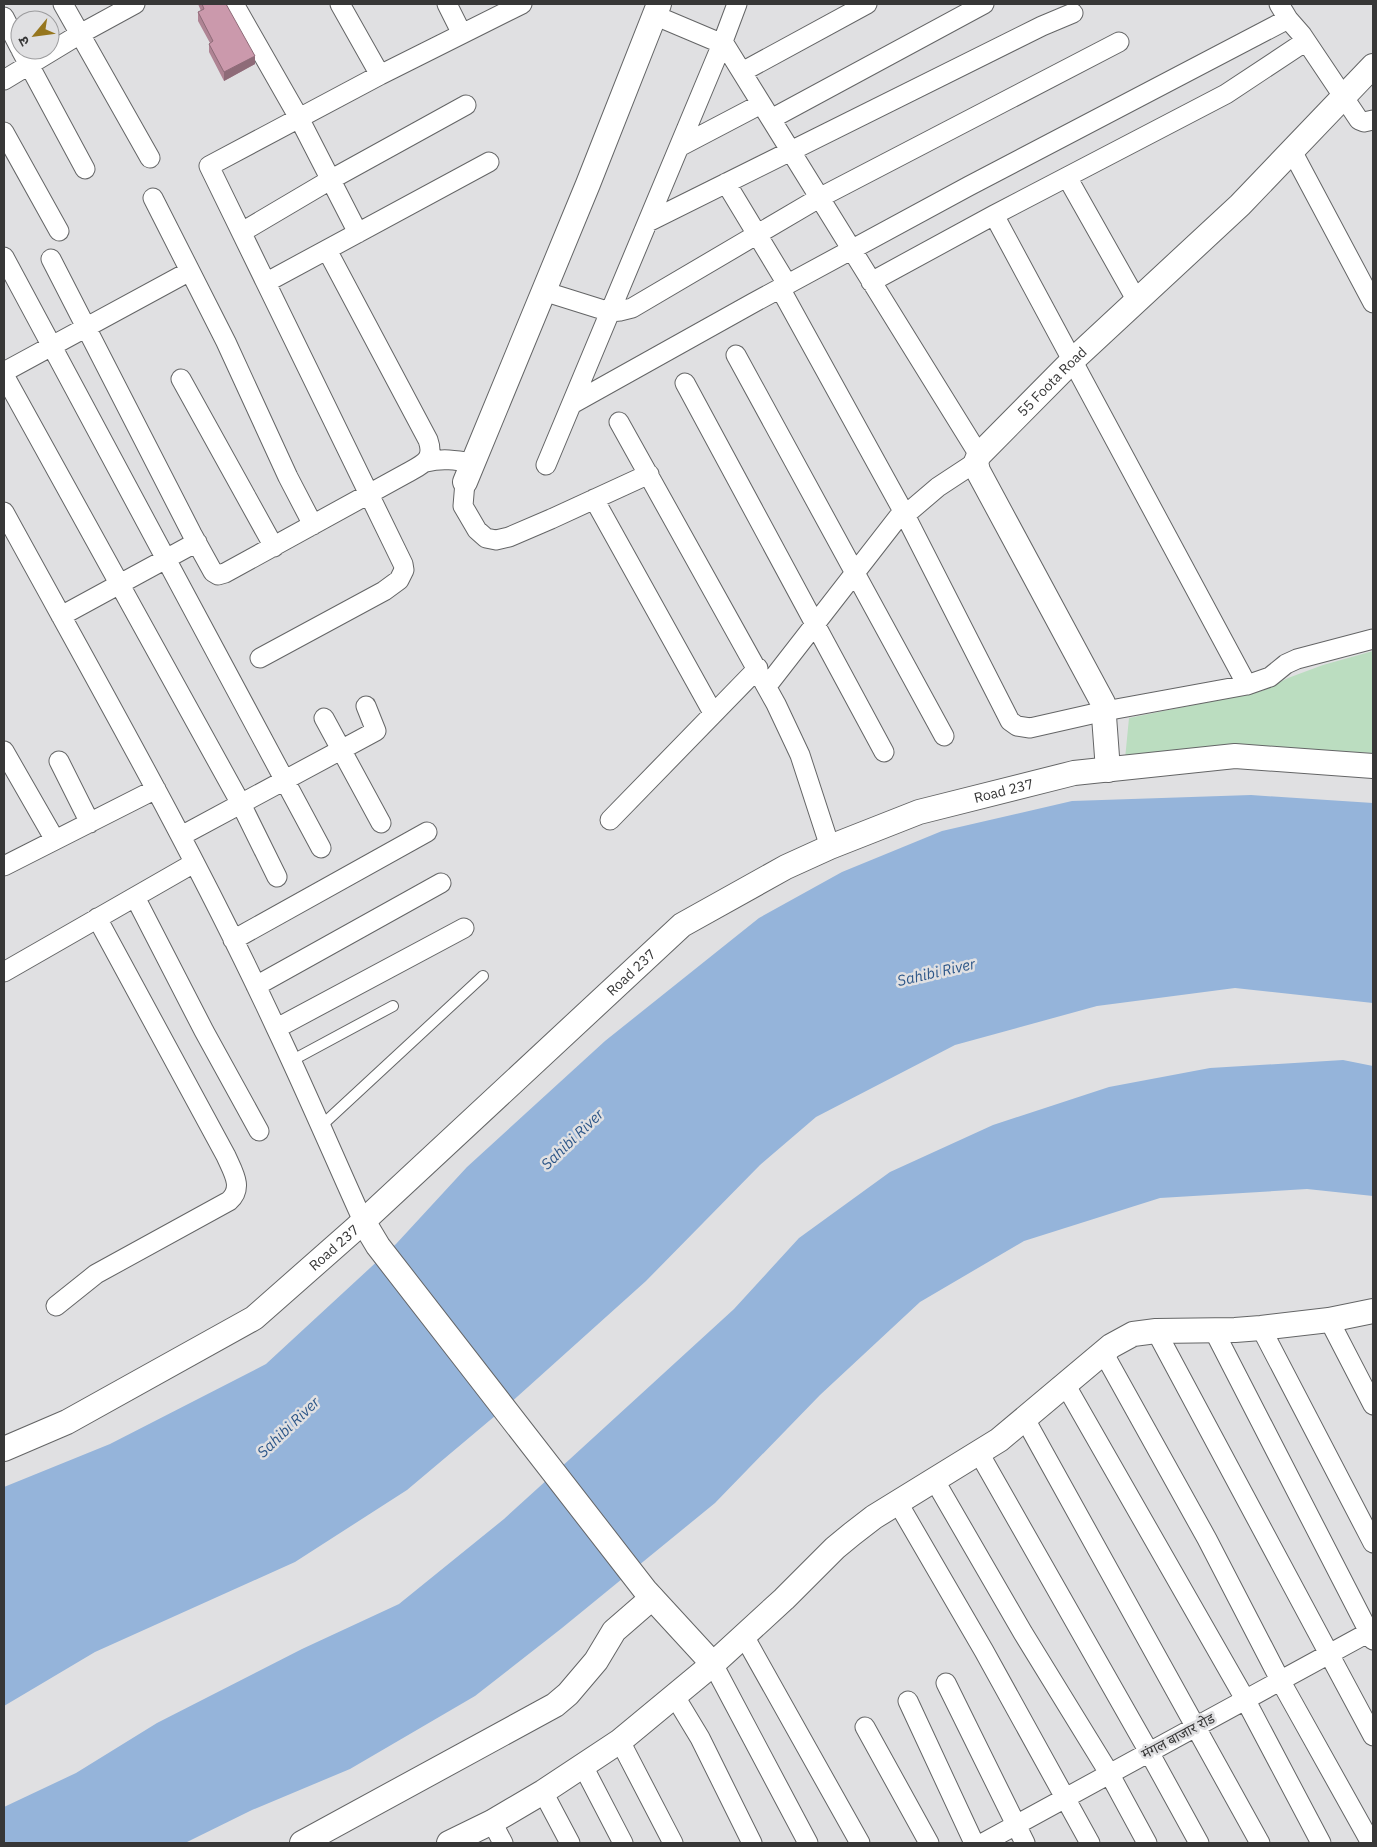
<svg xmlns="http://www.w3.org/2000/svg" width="1377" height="1847" viewBox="0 0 1377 1847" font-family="'IBM Plex Sans','Noto Sans Devanagari',sans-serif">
	<rect width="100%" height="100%" fill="#e0e0e2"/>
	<path fill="#bbddc0" d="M1373 651V753L1228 745 1125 759 1129 718 1262 691 1288 678 1323 665Z"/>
	<path fill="#95b4da" d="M1251 795 1373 803V1003L1235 988 1097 1006 955 1045 816 1117 760 1165 646 1281 508 1405 407 1490 295 1562 95 1652 4 1706V1487L110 1444 266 1364 396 1244 467 1167 605 1041 759 918 842 872 942 831 1072 801Z
		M1343 1060 1373 1066V1196L1307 1189 1160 1198 1024 1241 920 1302 820 1395 715 1503 562 1628 475 1696 350 1769 252 1810 185 1843H4V1807L76 1773 157 1723 302 1649 399 1604 504 1519 570 1459 734 1309 799 1238 890 1172 993 1125 1109 1087 1210 1068Z"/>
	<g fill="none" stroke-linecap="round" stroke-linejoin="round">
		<g stroke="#646566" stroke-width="12">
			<path id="service" d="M291 1061 393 1006
				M320 1127 483 976"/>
		</g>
		<g stroke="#646566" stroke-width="21">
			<path id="minor" d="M63 4 150 158
				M234 4 299 118 358 233
				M340 4 380 75
				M447 4 462 34
				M1279 4 1288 19 1302 35 1359 120 1364 122 1373 120
				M654 15 725 45 979 455
				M4 17 20 48
				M21 50 85 169
				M742 72 867 4
				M4 80 80 34 135 4
				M771 119 984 4
				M4 132 59 231
				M679 147 761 104
				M1292 151 1373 303
				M1067 177 1137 301
				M726 183 787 284
				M153 198 226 342 288 477 313 525
				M648 222 1042 26 1073 13
				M242 232 330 180 466 105
				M4 257 321 848
				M51 259 192 534 213 572 218 575 225 573 407 473C423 464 435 460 428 440L327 250
				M267 282 489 162
				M871 282 994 215 1226 94 1306 41
				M780 288 903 511 1010 721 1017 726 1030 728 1105 711 1247 685 994 215
				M543 291 610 312 620 311 632 308 819 198 1119 42
				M736 355 944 736
				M4 372 190 271
				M4 375 241 804 277 877
				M181 379 274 547
				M685 383 884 752
				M572 404 753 303 969 186 1288 19
				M619 422 776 704 800 755 830 847
				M426 462C442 458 456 460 472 463
				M546 465 722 44 737 4
				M465 482 463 506 477 530 486 538 496 540 509 537 551 519 649 474
				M594 499 713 713
				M4 512C97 682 194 851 276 1028 306 1091 334 1157 363 1221
				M904 516 938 487 976 462
				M61 616 197 542
				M260 658 384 591 399 580 404 570 403 564 209 166 380 75 522 4
				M1247 685 1270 677 1286 664 1297 659 1373 639
				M767 686 903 511
				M324 718 381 823
				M4 751 55 840
				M59 761 90 823
				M610 820 758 668
				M181 836 376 731 366 706
				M4 866 156 789
				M135 897 204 1031 259 1131
				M233 940 427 832
				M4 972 194 863
				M256 986 441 883
				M277 1028 464 928
				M56 1306 96 1274 229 1201C244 1188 233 1172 226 1156L97 918
				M1329 1320 1373 1405
				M1261 1328 1373 1543
				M1213 1329 1373 1640
				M1156 1331 1373 1736
				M1103 1352 1207 1539 1280 1680 1371 1843
				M1065 1384 1245 1699 1321 1843
				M1025 1419 1260 1843
				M979 1453 1149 1752 1199 1843
				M935 1481 1023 1633 1109 1773 1147 1843
				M898 1503 984 1651 1090 1843
				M744 1636 860 1843
				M713 1664 808 1843
				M946 1683 1025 1843
				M674 1695 700 1738 752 1843
				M908 1701 974 1843
				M865 1727 929 1843
				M620 1741 673 1843
				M583 1766 623 1843
				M543 1792 570 1843
				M492 1822 503 1843
				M983 1843 1373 1630"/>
		</g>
		<g stroke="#646566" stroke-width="26">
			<g id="tertiary">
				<path d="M465 482 588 184 659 4"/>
				<path id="s1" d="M1108 770 1103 703 978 471 976 462 979 455 1073 360 1240 205 1373 66"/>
				<path d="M363 1221 378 1246 645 1590 713 1664"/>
				<path id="s2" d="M4 1449 67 1422 254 1318 355 1229 682 925 786 867 830 847 919 812 1074 773 1235 756 1373 766"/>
				<path d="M302 1843 555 1705 568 1694 596 1661 614 1631 652 1598"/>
				<path d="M449 1843 492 1822 543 1792 620 1741 713 1664 784 1599 835 1548 852 1534 874 1517 999 1440 1111 1346 1133 1334 1156 1331 1235 1330 1261 1328 1329 1320 1373 1311"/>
			</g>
		</g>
		<use href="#service" stroke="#fff" stroke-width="10"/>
		<use href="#minor" stroke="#fff" stroke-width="19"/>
		<use href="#tertiary" stroke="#fff" stroke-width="24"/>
	</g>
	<path fill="#af8494" d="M198 4H226L255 64 224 81 209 52V44L210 43 198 21V12L201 11Z"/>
	<path fill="#8e6b78" d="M255 56V64L224 81V72Z"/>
	<path fill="#cb99ac" stroke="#8e6b78" d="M202 4H226L255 56 224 72 209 44 213 41 198 12 204 9Z"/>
	<g text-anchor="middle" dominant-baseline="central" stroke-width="5" stroke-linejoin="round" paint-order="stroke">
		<g font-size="14" fill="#373737" stroke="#e0e0e2">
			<text stroke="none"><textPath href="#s1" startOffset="451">55 Foota Road</textPath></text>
			<text stroke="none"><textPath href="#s2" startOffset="1214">Road 237</textPath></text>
			<text stroke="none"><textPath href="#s2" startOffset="794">Road 237</textPath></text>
			<text stroke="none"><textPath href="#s2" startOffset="389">Road 237</textPath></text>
			<text transform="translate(1178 1736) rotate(-28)">मंगल बाजार रोड</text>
		</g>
		<g font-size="15" font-style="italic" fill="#2c5688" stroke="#e0e0e2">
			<text transform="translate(936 972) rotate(-13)">Sahibi River</text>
			<text transform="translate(572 1139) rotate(-44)">Sahibi River</text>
			<text transform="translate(288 1427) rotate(-44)">Sahibi River</text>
		</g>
	</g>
	<rect width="1377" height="1847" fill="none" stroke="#373737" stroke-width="10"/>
	<g transform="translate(35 35) rotate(241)"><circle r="24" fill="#e0e0e2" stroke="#9c9c9e"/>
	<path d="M0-4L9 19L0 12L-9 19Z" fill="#96761e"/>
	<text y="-8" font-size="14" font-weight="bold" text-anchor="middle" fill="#373737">उ</text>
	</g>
</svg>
